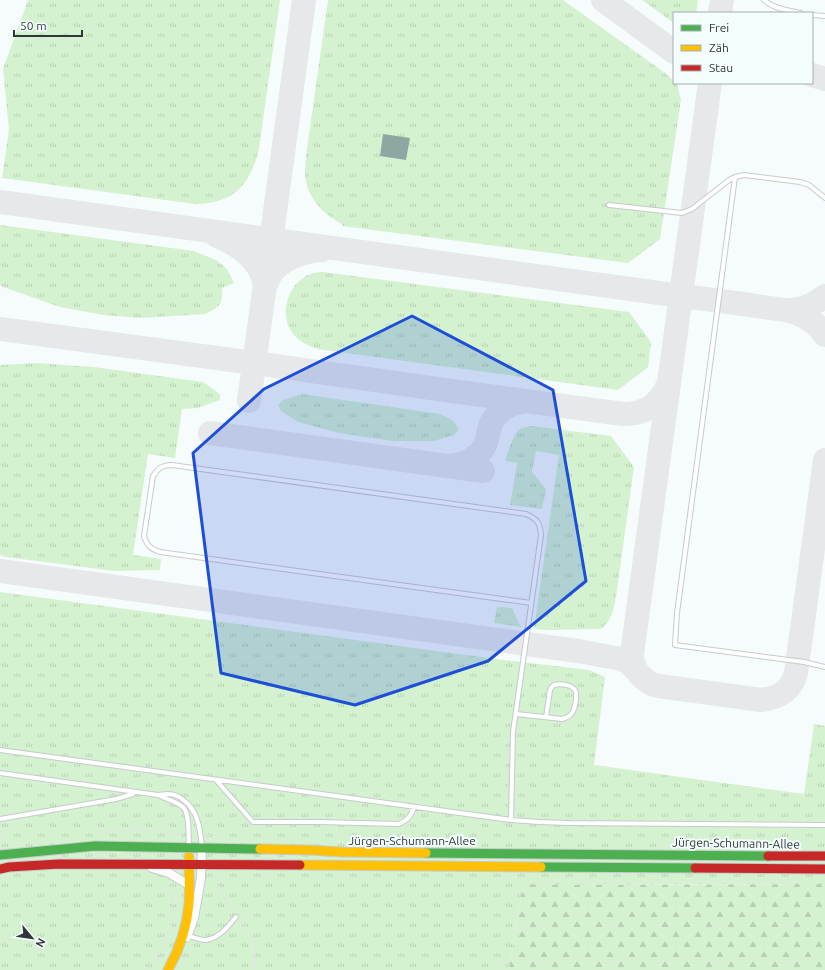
<svg xmlns="http://www.w3.org/2000/svg" width="825" height="970" viewBox="0 0 825 970" font-family="Ubuntu,sans-serif">
	<defs>
		<pattern id="grass-tufts" width="24" height="20" patternUnits="userSpaceOnUse"><rect width="24" height="20" fill="#d5f2d0"/><path d="M3 7l-1-3M5 7V3M7 7l1-3M15 17l-1-3M17 17v-4M19 17l1-3" fill="none" stroke="#b7d0b3"/></pattern>
		<pattern id="forest-firs" width="22" height="20" patternUnits="userSpaceOnUse"><rect width="22" height="20" fill="#d5f2d0"/><path d="M5 1l3.5 6h-7zM16 11l3.5 6h-7z" fill="#b7d0b3"/></pattern>
	</defs>
	<rect width="100%" height="100%" fill="#f6fbfc"/>
	<path fill="url(#grass-tufts)" d="M28 0H280L259 148C251 184 234 204 195 204L2 178 9 130 3 69Z
		M328 0H563L665 73 674 81V83L677 84 681 100 660 239 628 263 342 226V224C323 214 307 198 305 175 305 169 306 162 306 156Z
		M642 0H698L696 13H674V23Z
		M0 225 194 251 216 260 227 269 234 283 222 288C223 304 220 307 205 314L140 318 103 315 60 307 3 287 0 285Z
		M323 272 629 312 651 342 648 367 618 390 317 349C307 345 300 342 293 334 289 329 287 323 286 317 284 298 295 278 314 273 317 272 320 272 323 272Z
		M36 363 94 367 203 382 220 394V400L198 408 182 409 175 458 148 454 133 555 161 559 160 570 115 571 5 557 0 555V365Z
		M302 394 440 414C448 418 458 421 458 431L453 435 434 441H393L339 433 298 422 281 411 278 405 283 400Z
		M532 426 611 436 634 467 616 597 613 611 608 622 601 629 546 630 534 629 559 455 536 451 532 472 546 489 542 509 510 505 517 463 505 461C508 453 513 434 520 429 523 427 528 427 532 426Z
		M0 592 503 660 589 670 605 677 594 765 804 794 814 724 825 726V884L523 885 509 970H0Z
		M497 607 512 608 521 627 494 623Z"/>
	<path fill="url(#forest-firs)" d="M825 884V970H509L523 885Z"/>
	<g fill="none" stroke-linecap="round" stroke-linejoin="round">
		<path stroke="#e6e8ea" stroke-width="24" d="M603 0 674 52
			M720 13 722 0
			M812 75 825 79
			M710 83 632 654C632 666 639 677 650 683 652 685 656 685 659 686L761 700C779 698 791 691 796 673L825 460
			M0 202 681 296C709 299 736 303 763 307 774 309 786 309 796 313 808 317 818 325 825 335
			M217 236C239 245 262 261 265 287 267 282 269 277 272 272 284 258 304 251 322 250
			M785 310C802 311 812 305 825 296
			M0 329 254 363 459 392 623 414C629 414 636 414 642 411 655 407 665 394 669 382
			M249 401 304 0
			M210 433 483 471
			M450 466C464 464 476 460 484 447 488 441 488 433 490 426 496 410 510 403 526 401
			M0 571 578 651 621 659 628 662 634 668"/>
	</g>
	<path fill="#8fa7a2" d="M383 134 410 138 406 160 380 156Z"/>
	<g fill="none" stroke-linecap="round" stroke-linejoin="round">
		<g stroke="#c6cbcc" stroke-width="6">
			<path id="lane" d="M764 0C774 9 788 10 801 13
				M812 15 825 16
				M735 177 677 613 675 645 804 662 825 667
				M609 205 682 213 692 209 729 180 735 177 744 175 800 182 809 185 825 198
				M516 714 562 719C574 716 574 710 576 700 576 697 577 693 575 690 572 685 560 683 554 685 552 686 552 687 550 690L546 717
				M0 750 511 820 539 822 568 823 825 825
				M0 773 158 795C166 799 178 802 184 808 190 817 188 836 189 847
				M216 780 253 822H319L399 824C408 820 411 816 414 807
				M158 795C161 795 164 794 167 794 172 794 178 796 182 799 198 810 200 828 202 847
				M0 819 116 799 133 794
				M511 820 513 732 541 535C540 522 537 519 526 514L172 465C163 465 158 468 153 476L144 536C147 546 151 549 160 552L531 603
				M188 936C193 937 201 940 206 940 220 938 228 926 236 917"/>
		</g>
		<g stroke="#c6cbcc" stroke-width="10">
			<path id="street" d="M152 868 169 873 189 885
				M187 937 194 918 201 878 202 848"/>
		</g>
		<g stroke="#c6cbcc" stroke-width="11">
			<path id="fast" d="M426 853 768 856
				M0 855 95 846 260 849
				M541 867 695 868"/>
		</g>
		<g stroke="#c6cbcc" stroke-width="11">
			<path id="slow" d="M260 849 309 850 342 852 426 853
				M300 865 541 867
				M168 970C179 950 187 927 189 904 190 889 189 873 189 857"/>
		</g>
		<g stroke="#c6cbcc" stroke-width="11">
			<path id="jam" d="M768 856H825
				M695 868 825 869
				M0 869 9 867 59 864 300 865"/>
		</g>
		<path stroke="#e2e3e4" stroke-width="1.5" stroke-dasharray="4 2" stroke-linecap="butt" d="M0 830 4 840 8 843
			M99 835 109 831 139 830 182 834
			M206 835H213L217 836 218 839
			M215 876 218 877 219 888 222 895 233 912
			M260 876 269 878 272 876
			M240 922C243 925 247 927 249 930 258 941 255 957 254 970
			M146 970C160 954 172 932 173 911 174 902 169 895 173 886"/>
		<use href="#lane" stroke="#fefeff" stroke-width="4"/>
		<use href="#street" stroke="#fefeff" stroke-width="8"/>
		<use href="#fast" stroke="#4caf50" stroke-width="9"/>
		<use href="#slow" stroke="#ffc107" stroke-width="9"/>
		<use href="#jam" stroke="#c62828" stroke-width="9"/>
	</g>
	<path fill="#1d4ed8" fill-opacity="0.2" stroke="#1d4ed8" stroke-width="3" stroke-linejoin="round" d="M412 316 553 390 586 581 488 661 355 705 221 673 193 453 264 389Z"/>
	<g text-anchor="middle" dominant-baseline="central" stroke-width="4" stroke-linejoin="round" paint-order="stroke">
		<g font-size="12" fill="#313737" stroke="#f4fdfe">
			<text x="412" y="840">Jürgen-Schumann-Allee</text>
			<text transform="translate(736 843) rotate(1)">Jürgen-Schumann-Allee</text>
		</g>
	</g>
	<rect x="673" y="12" width="140" height="72" fill="#f4fdfe" stroke="#a6aeae"/>
	<rect x="681" y="25" width="20" height="6" fill="#4caf50" stroke="#a6aeae"/>
	<text x="709" y="32" font-size="12" fill="#313737">Frei</text>
	<rect x="681" y="45" width="20" height="6" fill="#ffc107" stroke="#a6aeae"/>
	<text x="709" y="52" font-size="12" fill="#313737">Zäh</text>
	<rect x="681" y="65" width="20" height="6" fill="#c62828" stroke="#a6aeae"/>
	<text x="709" y="72" font-size="12" fill="#313737">Stau</text>
	<g transform="translate(32 938) rotate(119)" stroke="#f4fdfe" stroke-width="3" paint-order="stroke">
	<path d="M0-3L7 15L0 10L-7 15Z" fill="#313737"/>
	<text y="-6" font-size="11" font-weight="bold" text-anchor="middle" fill="#313737">N</text>
	</g>
	<path d="M14 30v6h68v-6" fill="none" stroke="#313737" stroke-width="2"/>
	<text x="20" y="30" font-size="12" fill="#313737" stroke="#f4fdfe" stroke-width="3" paint-order="stroke">50 m</text>
</svg>
